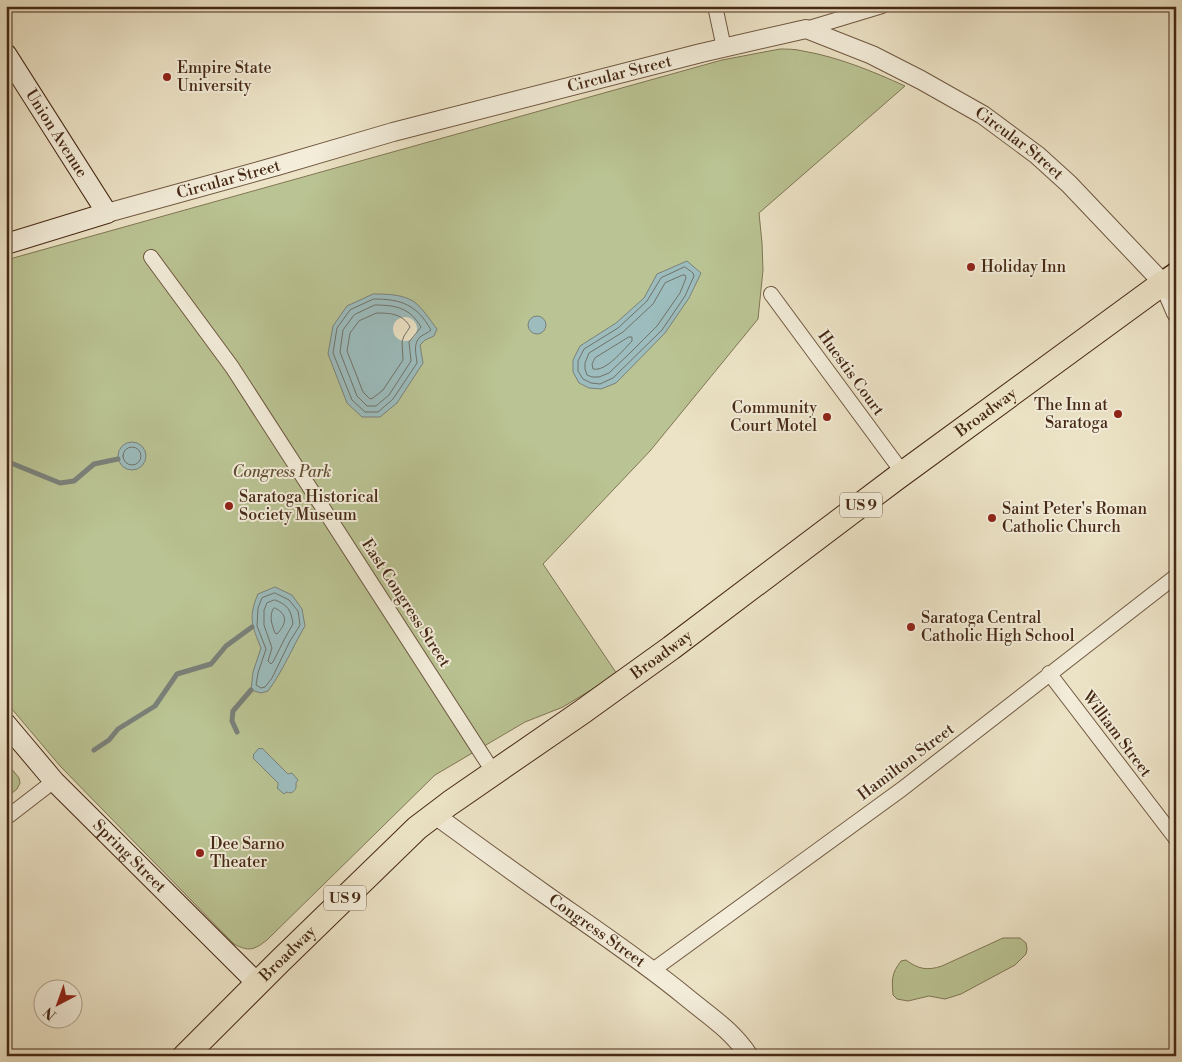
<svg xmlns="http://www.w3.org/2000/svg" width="1182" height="1062" viewBox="0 0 1182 1062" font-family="'Libre Bodoni',serif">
	<rect width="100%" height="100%" fill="#ece3c6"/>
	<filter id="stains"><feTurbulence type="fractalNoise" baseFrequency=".004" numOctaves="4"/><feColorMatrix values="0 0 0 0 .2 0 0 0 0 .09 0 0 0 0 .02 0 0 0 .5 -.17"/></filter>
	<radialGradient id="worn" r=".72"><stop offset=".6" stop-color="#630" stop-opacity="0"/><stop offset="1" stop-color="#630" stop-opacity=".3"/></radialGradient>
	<path fill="#bac393" stroke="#807654" d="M780 49C787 49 795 49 803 51 838 57 872 71 905 86L759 213 762 243 763 270 758 319 650 451 543 564 617 674 563 707 525 722 435 775 267 940C254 950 249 952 234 944L61 767 6 702V260L722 60Z
		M6 762 19 778 20 783 17 789 6 798Z
		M1003 938H1020L1026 943 1027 949 1026 954 1015 965 961 994 945 999 929 996 908 1001 897 999 893 995C892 980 891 974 901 961L906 960C918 969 927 971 942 966Z"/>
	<path fill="#9cbcbd" stroke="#7a817a" d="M687 261 701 273 689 298 665 333 616 383 601 389 589 388 579 383 573 372V360L580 346 616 323 644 298 657 274Z
		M373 294C386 294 401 294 413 301 421 306 430 320 437 329L434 336 425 340 420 345 423 363 397 403 380 417H362L347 403 328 354 333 326 347 306Z
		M528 325a9 9 0 1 1 18 0a9 9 0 1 1-18 0Z
		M118 456a14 14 0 1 1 28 0a14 14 0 1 1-28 0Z
		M275 587 292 595 302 609 305 626C292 648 283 671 268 691L261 693 251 690 253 672 261 648C252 626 248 617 258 594Z
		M259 748 261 749 262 748 288 774 292 773 298 780 296 783V788C294 792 291 794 287 792L284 794 277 788 278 786V783L253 758 254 756 253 755Z"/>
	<path fill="#ece3c6" d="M393 329a12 12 0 1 1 24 0a12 12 0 1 1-24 0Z"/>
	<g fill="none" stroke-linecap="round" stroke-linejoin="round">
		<path stroke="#717269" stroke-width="1" d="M685 267 693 273 694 276 685 296 662 330 613 378 600 384 591 383 583 379 578 371V361L584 349 618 328 647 301 661 278Z
			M683 275H685L686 278 680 293 657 326 630 353 609 373 599 377H592L587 375 585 369V363L589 353 623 332 653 304 665 283Z
			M374 299C402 299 417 305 431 330 428 333 424 334 420 337 413 344 416 353 417 363L393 399 378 412H365L352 400 333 353 337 328 350 310Z
			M375 305C396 305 410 308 421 327L409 342 411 361 389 395 376 406H367L357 396 340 352 343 330 354 315Z
			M377 313C391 313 403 314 410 327L404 336 402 342 403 360 383 390 373 398 370 399 363 392 347 351 350 333 359 321Z
			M629 337H632V341C623 350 606 372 593 369L592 364 595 358Z
			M123 456a9 9 0 1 1 18 0a9 9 0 1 1-18 0Z
			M275 593 289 600 298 611 300 625 290 641 272 678 265 687 261 688 256 685 258 673 266 649 257 626 258 608 262 598Z
			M275 600C288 605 291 610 293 624L285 638 273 662 271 664 268 661 272 648 264 625V610L267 603Z
			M275 608C289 615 286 624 277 634L275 633C272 625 269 617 273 609Z"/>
		<path stroke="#7a817a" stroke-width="5" d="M6 461 60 483 74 481 94 464 118 459
			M237 732 232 721 233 711 251 690
			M94 750 109 740 118 729 155 706 177 674 211 664 226 646 252 627"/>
		<g stroke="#705841" stroke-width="16">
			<path id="minor" d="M715 6 724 48
				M806 29 882 6
				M151 257 232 367 494 773
				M771 294 903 473
				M1049 673 1176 839
				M6 818 54 781
				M653 970 902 789 1176 576"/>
		</g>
		<g stroke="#705841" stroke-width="20">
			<g id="tertiary">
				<path id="s1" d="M107 213 277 166 393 132 701 53 806 29 872 55 921 80 983 115 1037 155 1069 184 1163 283 1176 313"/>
				<path id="s2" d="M435 815C472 842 509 869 546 895 593 928 641 960 685 996 709 1016 731 1029 749 1056"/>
			</g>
		</g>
		<g stroke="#462915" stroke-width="22">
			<g id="secondary">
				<path id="s3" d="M6 54 107 213 6 244"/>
				<path id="s4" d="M6 724 54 781 257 983"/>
			</g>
		</g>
		<g stroke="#462915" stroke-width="25">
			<path id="primary" d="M1163 283 1176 274"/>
		</g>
		<g stroke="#462915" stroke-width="26">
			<g id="trunk">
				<path id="s5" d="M185 1056 279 962 417 828 450 803 582 712 671 648 895 479 1163 283 1176 291"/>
			</g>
		</g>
		<use href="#minor" stroke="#f3edda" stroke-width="14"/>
		<use href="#tertiary" stroke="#f3edda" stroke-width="18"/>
		<use href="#secondary" stroke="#f3edda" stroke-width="20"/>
		<use href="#primary" stroke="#ece3c6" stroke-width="22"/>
		<use href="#trunk" stroke="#ece3c6" stroke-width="24"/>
	</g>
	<g fill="#8f2418" stroke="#f3edda" stroke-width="2">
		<circle cx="167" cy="77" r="5"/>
		<circle cx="971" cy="267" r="5"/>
		<circle cx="1118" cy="414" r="5"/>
		<circle cx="827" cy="417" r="5"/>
		<circle cx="229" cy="506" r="5"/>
		<circle cx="992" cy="518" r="5"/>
		<circle cx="911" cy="627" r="5"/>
		<circle cx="200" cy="853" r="5"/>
	</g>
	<g text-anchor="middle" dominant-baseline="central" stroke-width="4" stroke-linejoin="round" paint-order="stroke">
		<g fill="#f3edda" stroke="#7a6450" stroke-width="1">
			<rect x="840" y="492.5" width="42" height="25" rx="4"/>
			<rect x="324" y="885.5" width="42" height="25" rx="4"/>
		</g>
		<g font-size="15" font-weight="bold" fill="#462915">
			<text x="861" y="505">US 9</text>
			<text x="345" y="898">US 9</text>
		</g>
		<g font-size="16" fill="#462915" stroke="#f3edda" text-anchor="start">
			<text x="177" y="68">Empire State<tspan x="177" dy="18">University</tspan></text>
			<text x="981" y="267">Holiday Inn</text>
			<text x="1108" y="405" text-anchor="end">The Inn at<tspan x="1108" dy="18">Saratoga</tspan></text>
			<text x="817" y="408" text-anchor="end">Community<tspan x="817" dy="18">Court Motel</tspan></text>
			<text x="239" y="497">Saratoga Historical<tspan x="239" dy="18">Society Museum</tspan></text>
			<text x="1002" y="509">Saint Peter's Roman<tspan x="1002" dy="18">Catholic Church</tspan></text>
			<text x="921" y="618">Saratoga Central<tspan x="921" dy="18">Catholic High School</tspan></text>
			<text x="210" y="844">Dee Sarno<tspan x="210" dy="18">Theater</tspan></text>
		</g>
		<g font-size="16" fill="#462915" stroke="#f3edda">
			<text stroke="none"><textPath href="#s1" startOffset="531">Circular Street</textPath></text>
			<text stroke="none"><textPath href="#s3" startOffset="94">Union Avenue</textPath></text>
			<text stroke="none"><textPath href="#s1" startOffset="966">Circular Street</textPath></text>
			<text stroke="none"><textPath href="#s1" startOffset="126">Circular Street</textPath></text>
			<text transform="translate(851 373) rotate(54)">Huestis Court</text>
			<text stroke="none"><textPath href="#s5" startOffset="1030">Broadway</textPath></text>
			<text transform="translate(406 603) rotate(57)">East Congress Street</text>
			<text stroke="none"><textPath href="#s5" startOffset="625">Broadway</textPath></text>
			<text transform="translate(1117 734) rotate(53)">William Street</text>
			<text transform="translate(906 762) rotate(-37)">Hamilton Street</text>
			<text stroke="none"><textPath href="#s4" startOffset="181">Spring Street</textPath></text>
			<text stroke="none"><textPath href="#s2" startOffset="199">Congress Street</textPath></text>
			<text stroke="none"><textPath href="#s5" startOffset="145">Broadway</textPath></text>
		</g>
		<g font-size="16" font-style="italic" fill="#635034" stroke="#f3edda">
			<text x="282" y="472">Congress Park</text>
		</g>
	</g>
	<rect width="1182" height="1062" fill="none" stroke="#ece3c6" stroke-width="25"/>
	<rect x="8" y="8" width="1167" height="1047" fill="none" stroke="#462915" stroke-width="2.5"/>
	<rect x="12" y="12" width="1157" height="1037" fill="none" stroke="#462915"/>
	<g transform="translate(58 1004) rotate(221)"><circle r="24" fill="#f3edda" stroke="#ae9f8b"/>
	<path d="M0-4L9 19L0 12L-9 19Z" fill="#8f2418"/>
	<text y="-8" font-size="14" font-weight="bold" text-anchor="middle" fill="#462915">N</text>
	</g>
	<rect width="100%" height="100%" filter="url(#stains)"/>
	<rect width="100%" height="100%" fill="url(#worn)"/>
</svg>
